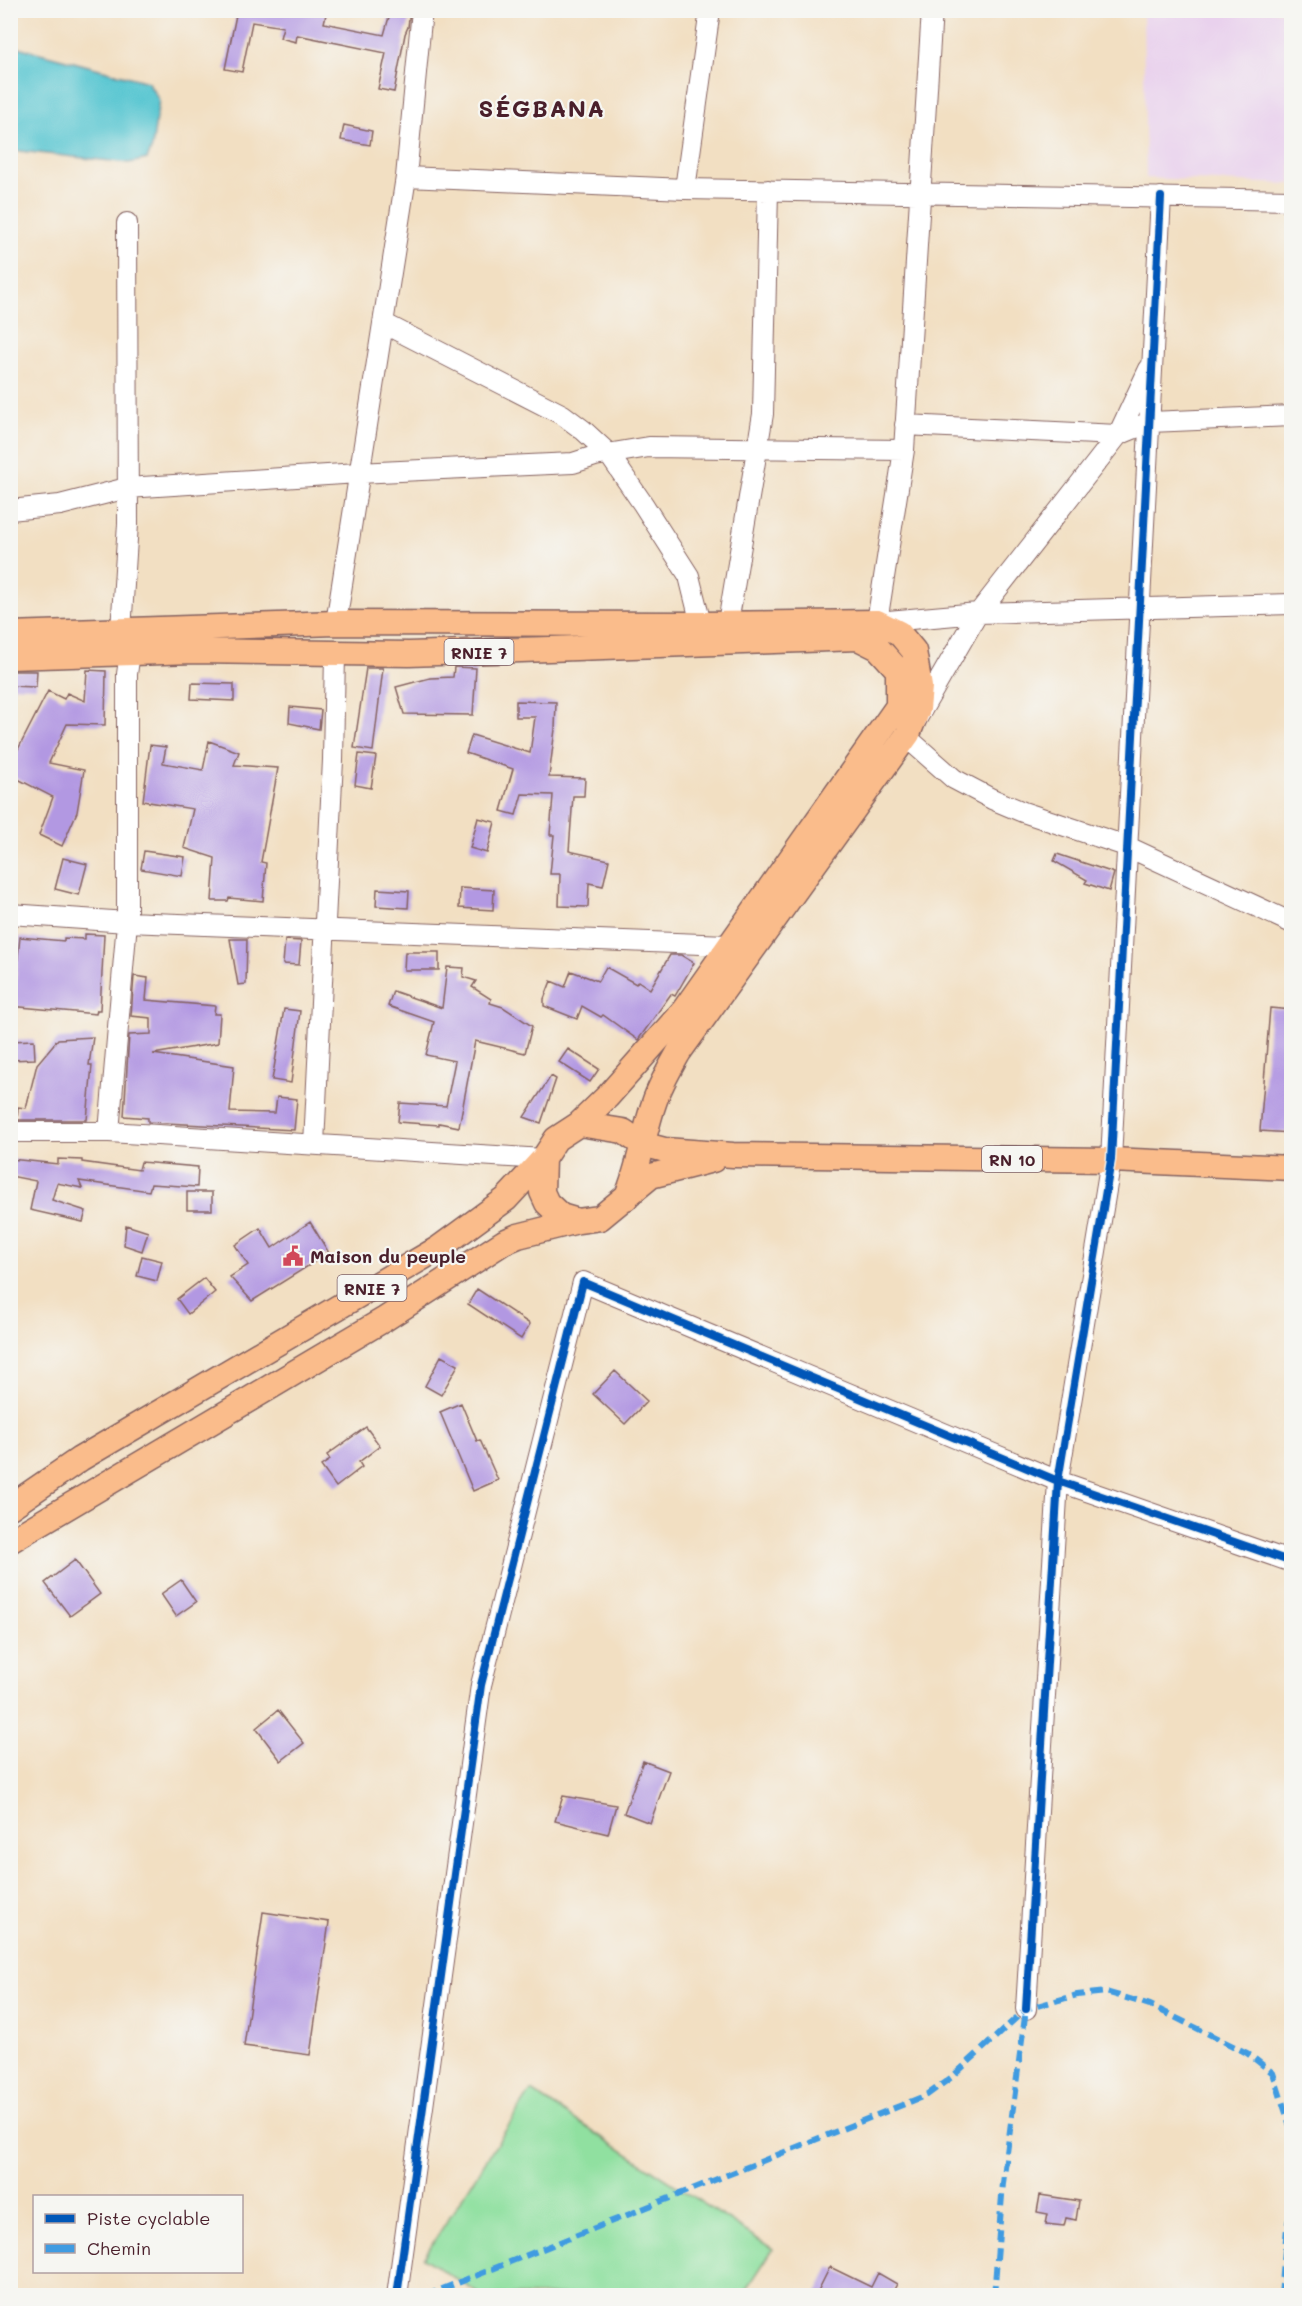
<svg xmlns="http://www.w3.org/2000/svg" width="1302" height="2306" viewBox="0 0 1302 2306" font-family="Mali,sans-serif">
	<rect width="100%" height="100%" fill="#f6f6f2"/>
	<filter id="ink" filterUnits="userSpaceOnUse"><feTurbulence type="fractalNoise" baseFrequency=".0167" numOctaves="2"/><feDisplacementMap in="SourceGraphic" scale="12" xChannelSelector="R" yChannelSelector="G"/><feConvolveMatrix kernelMatrix="1 2 1 2 8 2 1 2 1" color-interpolation-filters="sRGB"/></filter>
	<filter id="wash" filterUnits="userSpaceOnUse"><feTurbulence type="fractalNoise" baseFrequency=".008" numOctaves="4" result="noise"/><feDisplacementMap in="SourceGraphic" scale="24" xChannelSelector="R" yChannelSelector="G"/><feGaussianBlur stdDeviation="1.35" result="paint"/><feColorMatrix in="noise" values="0 0 0 0 0 0 0 0 0 0 0 0 0 0 0 0 0 1.4 0 .05"/><feComposite in="paint" operator="in"/></filter>
	<g filter="url(#wash)">
		<rect width="100%" height="100%" fill="#f2dfc2"/>
		<path fill="#e9d1ed" d="M1143 11H1291V184L1146 178Z"/>
		<path fill="#90e0a0" stroke="#6d8066" stroke-width="1.5" d="M531 2091 773 2249 743 2295H481L423 2258Z"/>
		<path fill="#59c6d1" stroke="#52727e" stroke-width="1.5" d="M10 45 148 82 159 100 152 147 147 159 129 163 11 150Z"/>
		<g id="blocks">
			<path fill="#b298e2" d="M237 10H327L324 23 384 35 391 10H410L408 27 405 34 394 92 378 89 386 53 297 35 296 42 280 38 283 27 252 22 242 72 225 69Z
				M344 125 372 131 370 145 341 140Z
				M454 667 476 668 473 715 404 714 396 687 430 678 453 677Z
				M366 668H383L373 751 354 748Z
				M87 670 106 671 105 725 67 724 49 763 84 770 77 812 62 846 39 835 53 797 10 775V765L48 691 64 699 67 693 85 701Z
				M10 671H37L36 687 10 686Z
				M192 683 234 684V701L191 699Z
				M516 701 556 702 555 729 549 777 585 778 584 796H573L569 851 609 860 603 886 589 883 588 907 559 906 560 874H550L554 835H550L553 795 522 794 516 815 501 811 513 769 466 753 472 735 530 753 535 717H516Z
				M290 707 321 710 319 729 289 723Z
				M209 741 239 752 234 765 278 768 261 862 266 863 263 901 229 898 228 901H212L215 858 184 848 193 809 143 801 150 745 166 747 163 763 203 770Z
				M359 754 376 756 371 788 355 785Z
				M478 818 495 822 487 853 470 848Z
				M144 851 185 857 182 876 141 869Z
				M1057 854 1114 873 1109 891 1085 883 1087 880 1054 861Z
				M63 858 87 864 79 895 55 889Z
				M460 888 494 890 493 910 459 908Z
				M377 889 409 891 408 908 376 906Z
				M85 934 104 935 100 1010H97L96 1014 10 1006V986H15L20 937 64 941V938L85 939Z
				M230 939H247L246 984 238 985Z
				M285 940 301 941 299 965 283 964Z
				M405 952H439V970H404Z
				M670 955H681L694 963 675 996 671 994 638 1040 603 1015 601 1017 582 1006 577 1019 544 1006V999L551 981 565 987 571 971 598 981 606 967 636 984 638 981 650 989Z
				M447 967 464 968 463 977 476 981 472 987 491 999 490 1003 503 1007 532 1026 525 1053 475 1041 459 1127 439 1123V1125L398 1122 400 1103 446 1106 455 1061 426 1055 434 1022 388 1006 393 991 442 1008Z
				M134 976 148 978 146 1000 215 1006 214 1014H220L218 1043 153 1054 234 1066 230 1112 275 1113 277 1097 297 1099 294 1130 148 1122V1118L124 1116 129 1035 151 1034V1018L131 1016Z
				M1270 1008 1292 1010V1133L1260 1131Z
				M284 1009 300 1011 291 1083 272 1080Z
				M93 1037 89 1065H92L87 1120H17L18 1107 26 1108 37 1064 58 1039Z
				M34 1040 35 1059 10 1060V1041Z
				M568 1049 599 1069 590 1082 559 1062Z
				M551 1076 556 1079 541 1123 524 1117Z
				M10 1159 58 1164V1159L82 1160V1162L139 1170 141 1162 198 1167 197 1187 151 1184 149 1191 79 1181 82 1188 57 1183 52 1200 86 1211 83 1222 30 1210 36 1181 10 1176Z
				M187 1192H212V1210H187Z
				M310 1222 329 1253 252 1301 230 1277 248 1265 235 1245 260 1228 272 1248Z
				M126 1225 148 1232 142 1251 124 1245Z
				M142 1256 162 1261 157 1281 137 1276Z
				M204 1278 215 1292 188 1314 177 1299Z
				M477 1289 530 1324 521 1339 468 1304Z
				M441 1356 458 1365 441 1395 425 1386Z
				M615 1371 647 1401 625 1424 593 1394Z
				M461 1403 477 1441 480 1440 498 1480 473 1491 440 1412Z
				M366 1427 380 1446 359 1462 362 1467 336 1487 321 1466 330 1460 327 1455Z
				M75 1560 100 1594 70 1616 45 1583Z
				M181 1580 196 1602 176 1616 161 1594Z
				M278 1710 304 1743 281 1761 256 1728Z
				M643 1761 669 1771 650 1823 624 1813Z
				M563 1796 616 1805 608 1834 555 1821Z
				M263 1912 329 1922 310 2055 244 2046Z
				M1040 2195 1079 2201 1076 2220 1066 2218 1064 2226 1046 2224 1048 2214 1037 2212Z
				M830 2267 871 2287 878 2273 897 2284 891 2295H816Z"/>
		</g>
	</g>
	<g filter="url(#ink)">
		<use href="#blocks" fill-opacity="0" stroke="#856260" stroke-width="1.5"/>
		<g fill="none" stroke-linecap="round" stroke-linejoin="round">
			<g stroke="#856260" stroke-width="22">
				<path id="minor" d="M932 10 904 450 877 622 978 613 1292 604
					M406 177 685 189 1292 200
					M685 189 710 10
					M383 323 563 415 583 430 608 453 643 504 689 576 701 624
					M905 425 1118 435 1150 422 1292 416
					M10 510 60 505 127 488 358 473 573 463 595 456 649 447 904 450
					M978 613 908 734 912 742 954 779 992 799 1023 812 1126 846 1292 923
					M974 619 1118 435 1149 369
					M336 623 406 177 422 10
					M728 623 763 414 768 190
					M121 630 128 524 127 223
					M10 914 127 922 727 945
					M10 1132H109L543 1159
					M109 1132 127 922V674L130 653
					M314 1144 333 760 335 653
					M1026 2009 1058 1481 1111 1160 1161 197
					M397 2296 481 1685 583 1282 1058 1481 1292 1562"/>
			</g>
			<g stroke="#856260" stroke-width="27">
				<path id="major" d="M10 634 336 623 701 624 877 622 899 633 914 651 920 687 918 709 908 734 679 1052C670 1068 660 1085 654 1103 643 1134 640 1167 626 1198
					M10 657 194 651 409 654 858 638 878 648 898 670V706L684 1010 608 1096 579 1124 556 1139 543 1159 506 1199 439 1248 80 1459 10 1507
					M579 1124 623 1131 642 1144 665 1150 733 1155 1111 1160 1292 1168
					M543 1159 542 1192 547 1203 561 1216 578 1221 600 1218 651 1176 713 1160
					M10 1541 385 1319 504 1242 518 1236 578 1221"/>
			</g>
			<use href="#minor" stroke="#fff" stroke-width="20"/>
			<use href="#major" stroke="#fabc8b" stroke-width="24"/>
			<path stroke="#409be1" stroke-width="6" stroke-dasharray="12 6" stroke-linecap="butt" d="M425 2296 927 2095 952 2077 1026 2009 1077 1995 1106 1992 1150 2005 1247 2053 1273 2073 1292 2132
				M994 2296 1003 2183 1026 2009
				M1281 2296 1287 2227 1292 2207"/>
			<g stroke="#f6f6f2" stroke-width="11">
				<path id="cycleway" d="M1026 2009 1058 1481 1111 1160 1161 197
					M397 2296 481 1685 583 1282 1058 1481 1292 1562"/>
			</g>
			<use href="#cycleway" stroke="#0057b8" stroke-width="8"/>
		</g>
	</g>
	<defs>
		<g id="civic-bare" transform="scale(1.62)"><path d="M-.6-6.5H3V-4.5H.6V-3L4-1V1h2V6H-6V1h2V-1L-.6-3ZM-1.2 2.5V6h2.4V2.5Z" fill="#d1495b" stroke="#f6f6f2" stroke-width="2.5" paint-order="stroke"/></g>
	</defs>
	<g fill-rule="evenodd">
		<use href="#civic-bare" x="293" y="1256"/>
	</g>
	<g text-anchor="middle" dominant-baseline="central" stroke-width="4.5" stroke-linejoin="round" paint-order="stroke">
		<g fill="#f6f6f2" stroke="#7e6067" stroke-width="1.5">
			<rect x="444.5" y="639" width="69" height="26" rx="4.5"/>
			<rect x="982" y="1146" width="60" height="26" rx="4.5"/>
			<rect x="337.5" y="1275" width="69" height="26" rx="4.5"/>
		</g>
		<g font-size="16" font-weight="bold" fill="#4a1f2b">
			<text x="479" y="652">RNIE 7</text>
			<text x="1012" y="1159">RN 10</text>
			<text x="372" y="1288">RNIE 7</text>
		</g>
		<g font-size="18" font-weight="bold" fill="#4a1f2b" stroke="#f6f6f2" text-anchor="start">
			<text x="310" y="1256">Maison du peuple</text>
		</g>
		<g font-size="24" font-weight="bold" letter-spacing="1.5" fill="#4a1f2b" stroke="#f6f6f2">
			<text x="542" y="107">SÉGBANA</text>
		</g>
	</g>
	<rect width="1302" height="2306" fill="none" stroke="#f6f6f2" stroke-width="36"/>
	<rect x="33" y="2195" width="210" height="78" fill="#f6f6f2" stroke="#b1a0a2" stroke-width="1.5"/>
	<rect x="45" y="2214" width="30" height="9" fill="#0057b8" stroke="#b1a0a2" stroke-width="1.5"/>
	<text x="87" y="2225" font-size="18" fill="#4a1f2b">Piste cyclable</text>
	<rect x="45" y="2244" width="30" height="9" fill="#409be1" stroke="#b1a0a2" stroke-width="1.5"/>
	<text x="87" y="2255" font-size="18" fill="#4a1f2b">Chemin</text>
</svg>
